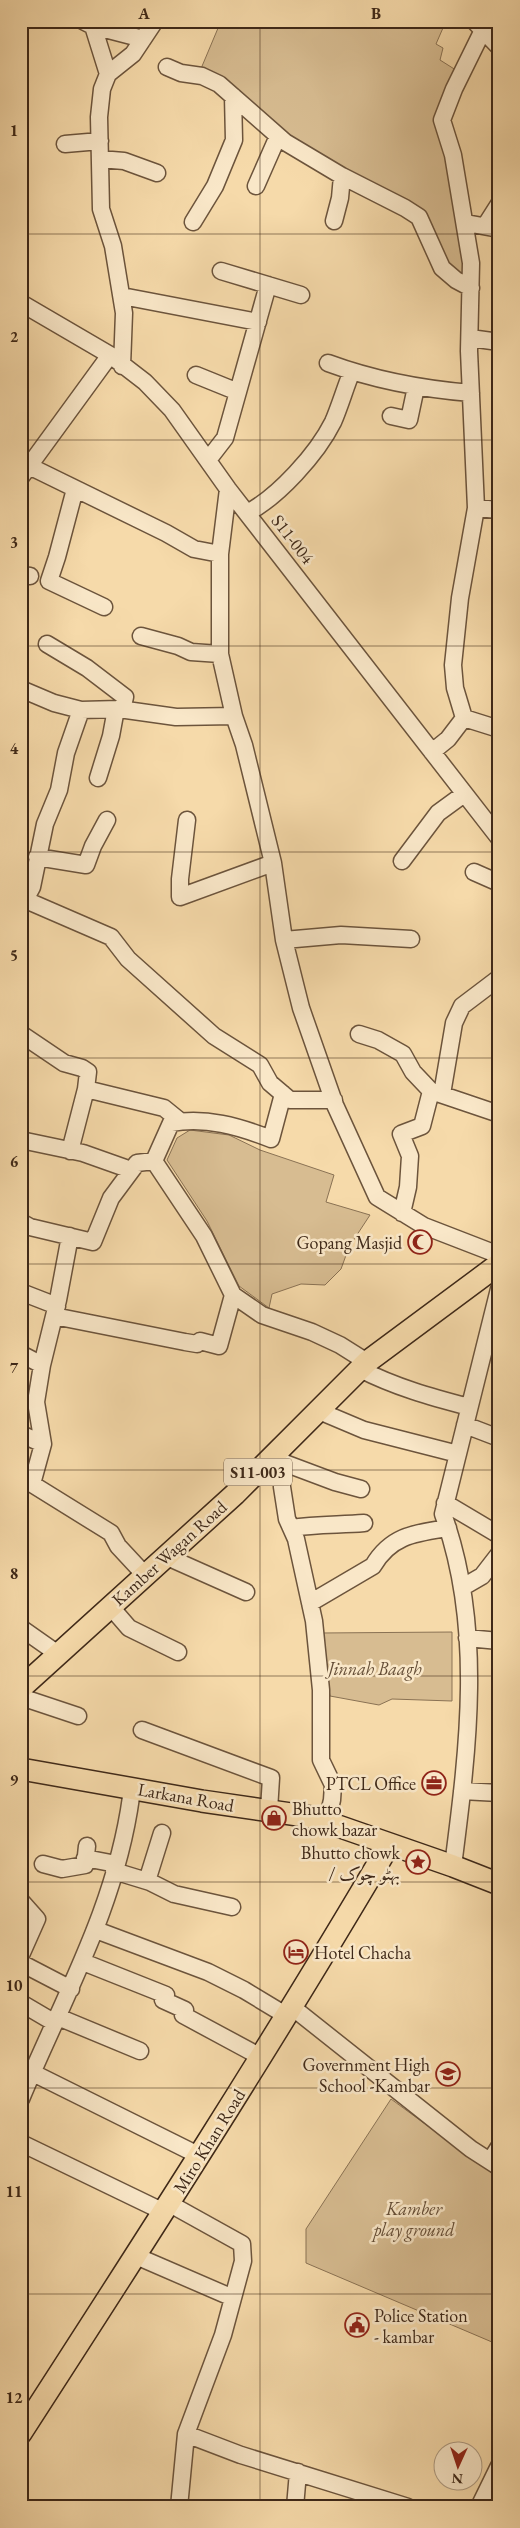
<svg xmlns="http://www.w3.org/2000/svg" width="520" height="2528" viewBox="0 0 520 2528" font-family="'EB Garamond',Amiri,serif">
	<rect width="100%" height="100%" fill="#f6daaa"/>
	<filter id="stains"><feTurbulence type="fractalNoise" baseFrequency=".004" numOctaves="4"/><feColorMatrix values="0 0 0 0 .2 0 0 0 0 .09 0 0 0 0 .02 0 0 0 .5 -.17"/></filter>
	<radialGradient id="worn" r=".72"><stop offset=".6" stop-color="#630" stop-opacity="0"/><stop offset="1" stop-color="#630" stop-opacity=".3"/></radialGradient>
	<path fill="#d7bc91" stroke="#8a7254" d="M221 21H446L436 44 443 48 440 60 459 72 439 116 460 217 465 279 449 270 433 236 303 148 200 71Z
		M190 1130 229 1135 260 1150 334 1175 326 1202 370 1215 349 1247 341 1269 325 1285 301 1284 272 1294 269 1308 239 1286 207 1221 167 1160 177 1138Z
		M452 1632V1701L392 1699 379 1705 330 1696 320 1633Z
		M391 2099 499 2178V2345L306 2263V2229Z"/>
	<g fill="none" stroke-linecap="round" stroke-linejoin="round">
		<g stroke="#6c543c" stroke-width="19">
			<path id="minor" d="M83 21 93 26 108 74
				M474 21 499 47
				M93 26 143 39
				M167 67 181 73 202 76 219 84 285 142 342 176 405 208 419 217 442 268 456 280 471 288
				M65 144 100 141
				M100 159 124 161 157 173
				M256 186 278 136
				M334 221 340 198 342 176
				M193 222 215 186 234 140 233 96
				M466 223 499 229
				M485 226 499 204
				M221 271 301 295
				M122 296 258 322
				M21 303 110 355 145 382 172 410 228 489 499 838
				M470 338 499 342
				M328 363C374 380 422 389 471 393
				M122 366 124 313 113 246 101 209 99 117 102 89 108 74 133 54 155 21
				M196 375 238 392
				M391 416 409 420 416 387
				M208 460 225 438 268 285
				M31 467 166 533 194 549 220 554
				M21 477 110 355
				M75 489 57 557 49 581 104 607
				M228 489 220 554V654L234 716 244 745 273 863 284 940 301 1008 335 1105 377 1197 424 1226 499 1255
				M476 508 499 510
				M247 513C278 497 317 454 333 422 340 406 345 388 352 371
				M21 575 30 576
				M141 636 178 646 191 652 220 654
				M47 644 87 668 125 697 122 710
				M21 689 54 703 81 710 119 709 176 717 234 716
				M464 718 455 688 453 665 460 598 476 508 469 351 471 263 453 155 442 120 454 89 483 30
				M464 718 499 729
				M432 752 448 739 464 718
				M98 778 111 736 116 709
				M187 820 180 879V897L273 863
				M37 857 86 865 93 846 107 820
				M402 861 438 813 464 794
				M474 872 499 883
				M21 898 111 937 128 959 214 1036 260 1065 270 1083 290 1100H334
				M25 900 32 887 45 824 59 790 66 753 81 710
				M284 940 341 935 411 939
				M21 1034 64 1063 82 1068 88 1072 86 1089 164 1108 180 1121
				M359 1034 378 1040 403 1054 413 1072 431 1091 499 1114
				M283 1094 271 1139C238 1126 206 1117 171 1123L154 1161 204 1236 233 1295 262 1315 312 1332 340 1345 367 1362
				M442 1094 454 1023 462 1006 499 978
				M21 1140 83 1153 131 1170
				M70 1151 86 1089
				M402 1213 408 1187 410 1156 401 1134 422 1126 431 1091
				M21 1222 30 1227 93 1242 111 1198 137 1163 154 1161
				M70 1236 58 1300 42 1365 36 1402 43 1444 32 1484 111 1533 118 1546 144 1574
				M21 1292 57 1306
				M54 1316 185 1342 197 1344 200 1341 219 1346 233 1295
				M21 1354 42 1365
				M360 1369C395 1387 431 1397 469 1407
				M319 1411 364 1430 458 1454
				M465 1425 499 1438
				M21 1434 43 1444
				M280 1451 282 1487 287 1519 296 1539 314 1621 321 1690V1760L333 1785 332 1800 327 1821
				M279 1461 335 1482 361 1489
				M445 1503 499 1535
				M291 1528C316 1524 340 1525 364 1523
				M165 1556 246 1592
				M463 1587 482 1576 499 1554
				M310 1603 373 1566C391 1535 416 1533 448 1528
				M110 1606 129 1628 178 1652
				M21 1628 58 1654
				M467 1638 499 1641
				M21 1697 78 1716
				M142 1730 271 1778 269 1810
				M462 1791 499 1793
				M85 1858 116 1864
				M43 1864 62 1869 85 1865 87 1846
				M453 1866C468 1749 484 1627 443 1514L499 1289
				M114 1871 150 1882 174 1894 232 1907
				M147 1881 162 1833
				M21 1901 37 1919 21 1955
				M96 1930 208 1972 244 1990 287 2016
				M83 1962 166 1995 163 2000 185 2010 183 2015 261 2057
				M21 1963 71 1989
				M21 2003 55 2023
				M292 2007 471 2149 499 2167
				M58 2017 140 2051
				M21 2067 200 2156
				M21 2099C63 1998 116 1907 131 1797
				M21 2143 164 2212
				M490 2161 499 2147
				M170 2204 242 2244 243 2261 223 2335 186 2434 179 2507
				M136 2256 233 2298
				M186 2434 241 2455 408 2507
				M295 2507 298 2472
				M479 2507 499 2466"/>
		</g>
		<g stroke="#3e2818" stroke-width="24">
			<path id="major" d="M21 1688 235 1494 367 1362 499 1264
				M21 1769 202 1801 312 1817 453 1866 499 1884
				M21 2433C147 2238 272 2044 389 1845"/>
		</g>
		<use href="#minor" stroke="#f9e7c8" stroke-width="16"/>
		<use href="#major" stroke="#f6daaa" stroke-width="21"/>
	</g>
	<path fill="none" stroke="#3e2818" stroke-width="1" stroke-opacity="0.55" d="M260 21V2507M21 234H499M21 440H499M21 646H499M21 852H499M21 1058H499M21 1264H499M21 1470H499M21 1676H499M21 1882H499M21 2088H499M21 2294H499"/>
	<defs>
		<g id="mosque-ring" transform="scale(1.25)"><circle r="9.5" fill="#f9e7c8" stroke="#8f2418" stroke-width="1.5"/><path d="M3.5-4.9A6 6 0 1 0 3.5 4.9A5 5 0 1 1 3.5-4.9Z" fill="#8f2418"/></g>
		<g id="office-ring" transform="scale(1.25)"><circle r="9.5" fill="#f9e7c8" stroke="#8f2418" stroke-width="1.5"/><path d="M-6-3h4V-5.5h4V-3h4V5H-6ZM-1-4.5V-3h2v-1.5ZM-6 0V1H6V0Z" fill="#8f2418"/></g>
		<g id="shop-ring" transform="scale(1.25)"><circle r="9.5" fill="#f9e7c8" stroke="#8f2418" stroke-width="1.5"/><path d="M-5-2.5h2.3a2.7 3.5 0 0 1 5.4 0H5L5.5 6h-11ZM-1.5-2.5h3a1.5 2.3 0 0 0-3 0Z" fill="#8f2418"/></g>
		<g id="sight-ring" transform="scale(1.25)"><circle r="9.5" fill="#f9e7c8" stroke="#8f2418" stroke-width="1.5"/><path d="M0-6L1.8-2.2L6-1.7L2.9 1.2L3.7 5.4L0 3.3L-3.7 5.4L-2.9 1.2L-6-1.7L-1.8-2.2Z" fill="#8f2418"/></g>
		<g id="hotel-ring" transform="scale(1.25)"><circle r="9.5" fill="#f9e7c8" stroke="#8f2418" stroke-width="1.5"/><path d="M-6-4.5h1.5V1H6V5H4.5V3h-9V5H-6ZM-4 0a1.8 1.8 0 1 1 3.6 0ZM.5 0V-2.5h3Q6-2.5 6 0Z" fill="#8f2418"/></g>
		<g id="school-ring" transform="scale(1.25)"><circle r="9.5" fill="#f9e7c8" stroke="#8f2418" stroke-width="1.5"/><path d="M0-5L7-2L0 1L-7-2ZM-4 1L0 2.5L4 1V4Q0 6-4 4Z" fill="#8f2418"/></g>
		<g id="civic-ring" transform="scale(1.25)"><circle r="9.5" fill="#f9e7c8" stroke="#8f2418" stroke-width="1.5"/><path d="M-.6-6.5H3V-4.5H.6V-3L4-1V1h2V6H-6V1h2V-1L-.6-3ZM-1.2 2.5V6h2.4V2.5Z" fill="#8f2418"/></g>
	</defs>
	<g fill-rule="evenodd">
		<use href="#mosque-ring" x="420" y="1242"/>
		<use href="#office-ring" x="434" y="1783"/>
		<use href="#shop-ring" x="274" y="1818"/>
		<use href="#sight-ring" x="418" y="1862"/>
		<use href="#hotel-ring" x="296" y="1952"/>
		<use href="#school-ring" x="448" y="2074"/>
		<use href="#civic-ring" x="357" y="2325"/>
	</g>
	<g text-anchor="middle" dominant-baseline="central" stroke-width="5" stroke-linejoin="round" paint-order="stroke">
		<rect fill="#f9e7c8" stroke="#76614d" stroke-width="1" x="224" y="1458.5" width="68" height="27" rx="4"/>
		<g font-size="16" font-weight="bold" fill="#3e2818">
			<text x="258" y="1472">S11-003</text>
		</g>
		<g font-size="18" fill="#3e2818" stroke="#f9e7c8">
			<text transform="translate(293 539) rotate(52)">S11-004</text>
			<text transform="translate(169 1553) rotate(-42)">Kamber Wagan Road</text>
			<text transform="translate(186 1797) rotate(10)">Larkana Road</text>
			<text transform="translate(209 2141) rotate(-58)">Miro Khan Road</text>
		</g>
		<g font-size="18" fill="#3e2818" stroke="#f9e7c8" text-anchor="end">
			<text x="402" y="1242">Gopang Masjid</text>
			<text x="416" y="1783">PTCL Office</text>
			<text x="292" y="1808" text-anchor="start">Bhutto<tspan x="292" dy="21">chowk bazar</tspan></text>
			<text x="400" y="1852">Bhutto chowk<tspan x="400" dy="21">/ بہٹو چوک</tspan></text>
			<text x="314" y="1952" text-anchor="start">Hotel Chacha</text>
			<text x="430" y="2064">Government High<tspan x="430" dy="21">School -Kambar</tspan></text>
			<text x="374" y="2315" text-anchor="start">Police Station<tspan x="374" dy="21">- kambar</tspan></text>
		</g>
		<g font-size="18" font-style="italic" fill="#644d36" stroke="#f9e7c8">
			<text x="375" y="1668">Jinnah Baagh</text>
			<text x="414" y="2208">Kamber<tspan x="414" dy="21">play ground</tspan></text>
		</g>
	</g>
	<rect width="520" height="2528" fill="none" stroke="#f6daaa" stroke-width="55"/>
	<g transform="translate(458 2466) rotate(183)"><circle r="24" fill="#f9e7c8" stroke="#ae9b82"/>
	<path d="M0-4L9 19L0 12L-9 19Z" fill="#8f2418"/>
	<text y="-8" font-size="14" font-weight="bold" text-anchor="middle" fill="#3e2818">N</text>
	</g>
	<rect x="28" y="28" width="464" height="2472" fill="none" stroke="#3e2818" stroke-width="2"/>
	<g font-size="16" text-anchor="middle" font-weight="bold" fill="#3e2818">
		<text x="144" y="19">A</text>
		<text x="376" y="19">B</text>
		<text x="14" y="136">1</text>
		<text x="14" y="342">2</text>
		<text x="14" y="548">3</text>
		<text x="14" y="754">4</text>
		<text x="14" y="961">5</text>
		<text x="14" y="1167">6</text>
		<text x="14" y="1373">7</text>
		<text x="14" y="1579">8</text>
		<text x="14" y="1785">9</text>
		<text x="14" y="1991">10</text>
		<text x="14" y="2197">11</text>
		<text x="14" y="2403">12</text>
	</g>
	<rect width="100%" height="100%" filter="url(#stains)"/>
	<rect width="100%" height="100%" fill="url(#worn)"/>
</svg>
